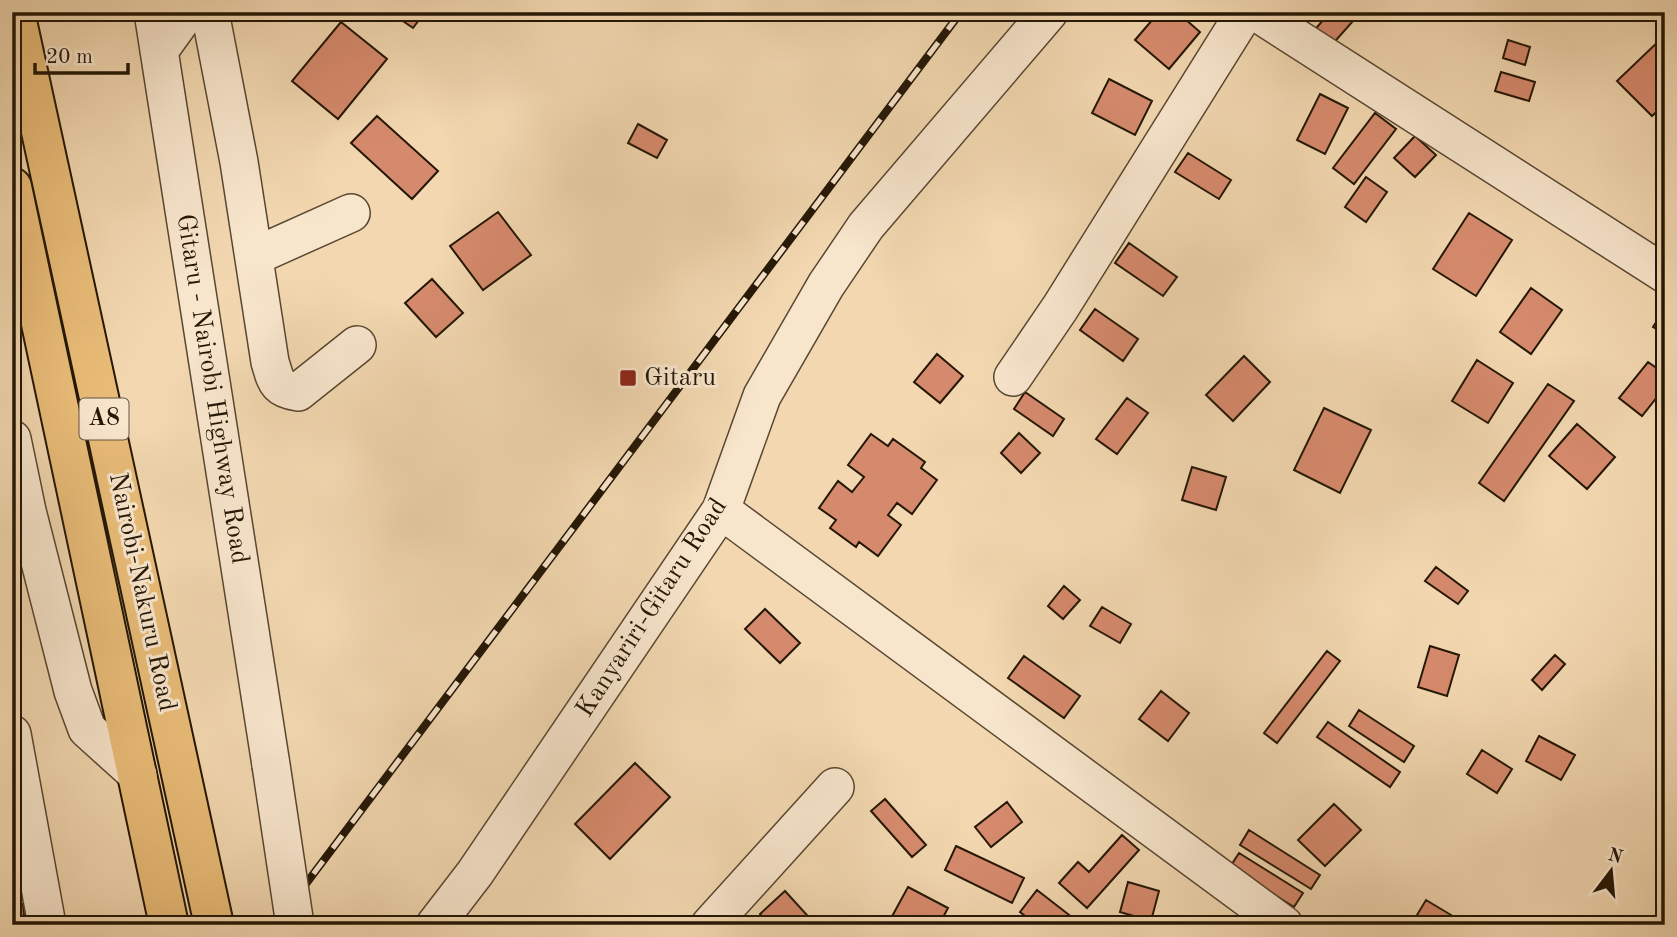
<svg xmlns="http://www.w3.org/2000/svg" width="1677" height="937" viewBox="0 0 1677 937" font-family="'Old Standard TT',serif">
	<rect width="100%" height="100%" fill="#f2d7b0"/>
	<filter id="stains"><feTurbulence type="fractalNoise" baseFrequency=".00286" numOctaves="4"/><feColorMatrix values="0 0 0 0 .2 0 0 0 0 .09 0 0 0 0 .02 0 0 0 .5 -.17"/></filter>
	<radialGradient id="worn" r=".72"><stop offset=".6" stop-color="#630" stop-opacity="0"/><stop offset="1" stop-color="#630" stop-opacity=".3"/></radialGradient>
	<path fill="#d68a6d" stroke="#241705" stroke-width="2" d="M401 12H425L413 28 397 17Z
		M1159 12H1177L1200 32 1169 69 1135 40Z
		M1330 12H1361L1329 48 1312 33Z
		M341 22 387 59 338 119 292 81Z
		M1665 35V104L1652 116 1617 81Z
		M1508 40 1530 47 1525 65 1503 58Z
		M1501 72 1535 82 1529 101 1495 91Z
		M1109 79 1152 101 1135 135 1092 113Z
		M1320 94 1348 108 1325 154 1297 140Z
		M1375 113 1396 129 1354 184 1333 168Z
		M377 116 438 171 412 199 351 143Z
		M638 124 667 140 657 158 628 143Z
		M1415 136 1436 155 1415 177 1394 158Z
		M1188 153 1231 180 1219 199 1175 172Z
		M1366 177 1387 192 1366 222 1345 207Z
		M498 212 531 255 483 290 450 246Z
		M1469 213 1512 240 1476 296 1433 269Z
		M1129 243 1177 277 1163 296 1115 263Z
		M432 279 463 313 436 337 405 303Z
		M1531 288 1562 310 1531 354 1500 332Z
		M1095 309 1138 339 1123 361 1080 330Z
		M1665 309V334L1653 327Z
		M937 354 963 376 940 403 914 382Z
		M1244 356 1270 382 1233 421 1206 395Z
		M1477 360 1513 383 1488 423 1452 401Z
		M1648 362 1665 374V387L1642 416 1619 398Z
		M1548 384 1574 401 1504 501 1479 483Z
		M1025 392 1064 419 1053 436 1014 409Z
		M1127 398 1148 413 1117 454 1096 439Z
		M1324 408 1371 430 1340 493 1294 470Z
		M1577 424 1615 457 1587 489 1549 456Z
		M1019 433 1040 453 1021 473 1001 453Z
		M871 434 888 446 893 439 925 462 921 468 937 480 912 514 897 503 888 515 901 525 878 556 859 542 856 547 830 528 836 520 819 508 838 481 852 492 864 477 848 465Z
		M1192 467 1226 477 1216 510 1182 500Z
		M1436 567 1468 591 1458 604 1425 581Z
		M1064 586 1080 600 1063 619 1048 606Z
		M1102 607 1131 624 1120 643 1090 626Z
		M765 609 800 643 780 663 745 629Z
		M1430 646 1459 655 1447 696 1418 687Z
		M1327 651 1340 661 1277 743 1264 733Z
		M1555 655 1565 664 1542 690 1532 680Z
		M1024 656 1080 696 1064 718 1008 678Z
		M1161 691 1189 713 1168 741 1139 719Z
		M1359 710 1414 746 1404 762 1349 726Z
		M1328 722 1400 772 1390 787 1317 737Z
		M1539 736 1575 755 1561 780 1526 761Z
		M1482 750 1512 769 1497 793 1467 774Z
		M635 763 670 797 610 859 575 824Z
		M885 799 926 845 912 857 871 811Z
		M1007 802 1022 822 991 847 975 827Z
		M1334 804 1361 830 1325 866 1298 840Z
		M1249 830 1320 875 1311 889 1240 845Z
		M1122 835 1139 850 1087 908 1059 883 1078 862 1089 872Z
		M956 846 1024 878 1012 903 945 870Z
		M1239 853 1303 893 1294 907 1230 867Z
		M1128 882 1159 891 1151 921 1120 912Z
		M908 887 948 908 939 925H894L889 922Z
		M1037 890 1082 925H1037L1020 912Z
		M785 891 816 925H770L760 914Z
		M1426 900 1451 915 1445 925H1411Z
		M12 904H23L25 925H12Z
		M1469 918 1479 925H1464Z"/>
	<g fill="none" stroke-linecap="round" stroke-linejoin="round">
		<g stroke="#584730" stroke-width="40">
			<path id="minor" d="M153 12 271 765
				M210 12 239 162 270 362C276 381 276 389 298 392L357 345
				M1256 12 1665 274
				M159 51 187 12
				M255 256 351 213
				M1013 377 1060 308 1245 12
				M12 439 27 511 73 691 87 729 138 775
				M721 510 1284 925
				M12 734 47 925
				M435 925 475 873 721 510 762 396 826 285 866 226 1049 12
				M710 925 835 787"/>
		</g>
		<g stroke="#241705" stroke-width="42">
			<path id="highway" d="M15 12 214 925
				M12 187 169 925"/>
		</g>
		<use href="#minor" stroke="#f7e5cc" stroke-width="37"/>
		<use href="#highway" stroke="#e9bc78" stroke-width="38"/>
		<g stroke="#241705" stroke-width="8">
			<path id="rail" d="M275 925 961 12"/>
		</g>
		<use href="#rail" stroke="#f7e5cc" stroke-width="5" stroke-dasharray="16" stroke-linecap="butt"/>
		<g stroke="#584730" stroke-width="40" stroke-linecap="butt">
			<path id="minor-bridge" d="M271 765 295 925"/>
		</g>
		<use href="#minor-bridge" stroke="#f7e5cc" stroke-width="37"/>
	</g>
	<rect fill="#8f2418" stroke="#f7e5cc" stroke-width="2.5" x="619" y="369" width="18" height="18" rx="3.5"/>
	<g text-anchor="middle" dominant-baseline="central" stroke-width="6" stroke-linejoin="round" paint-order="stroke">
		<rect fill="#f7e5cc" stroke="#635541" stroke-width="2" x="79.5" y="398.5" width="49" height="41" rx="5"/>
		<g font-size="24" font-weight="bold" fill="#241705">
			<text x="104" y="419">A8</text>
		</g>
		<g font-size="26" fill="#241705" stroke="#f7e5cc" text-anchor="start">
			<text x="644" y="378">Gitaru</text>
		</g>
		<g font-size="26" fill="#241705" stroke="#f7e5cc">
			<text transform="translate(212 389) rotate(81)">Gitaru - Nairobi Highway Road</text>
			<text transform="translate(142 592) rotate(78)">Nairobi-Nakuru Road</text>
			<text transform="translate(652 608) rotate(-57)">Kanyariri-Gitaru Road</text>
		</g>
	</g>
	<rect width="1677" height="937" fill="none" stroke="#f2d7b0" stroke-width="42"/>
	<rect x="14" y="14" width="1649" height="909" fill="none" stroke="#241705" stroke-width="3.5"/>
	<rect x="21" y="21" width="1635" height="895" fill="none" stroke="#241705" stroke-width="2"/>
	<g transform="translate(1611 871) rotate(16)" stroke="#f7e5cc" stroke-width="5" paint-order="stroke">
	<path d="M0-5L12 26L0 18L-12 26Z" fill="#241705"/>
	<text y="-10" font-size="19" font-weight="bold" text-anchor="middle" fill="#241705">N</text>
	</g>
	<path d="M35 63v10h93v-10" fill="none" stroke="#241705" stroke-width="3.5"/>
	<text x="46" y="63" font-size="21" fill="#241705" stroke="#f7e5cc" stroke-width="5" paint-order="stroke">20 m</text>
	<rect width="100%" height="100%" filter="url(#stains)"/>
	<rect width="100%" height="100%" fill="url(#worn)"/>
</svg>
